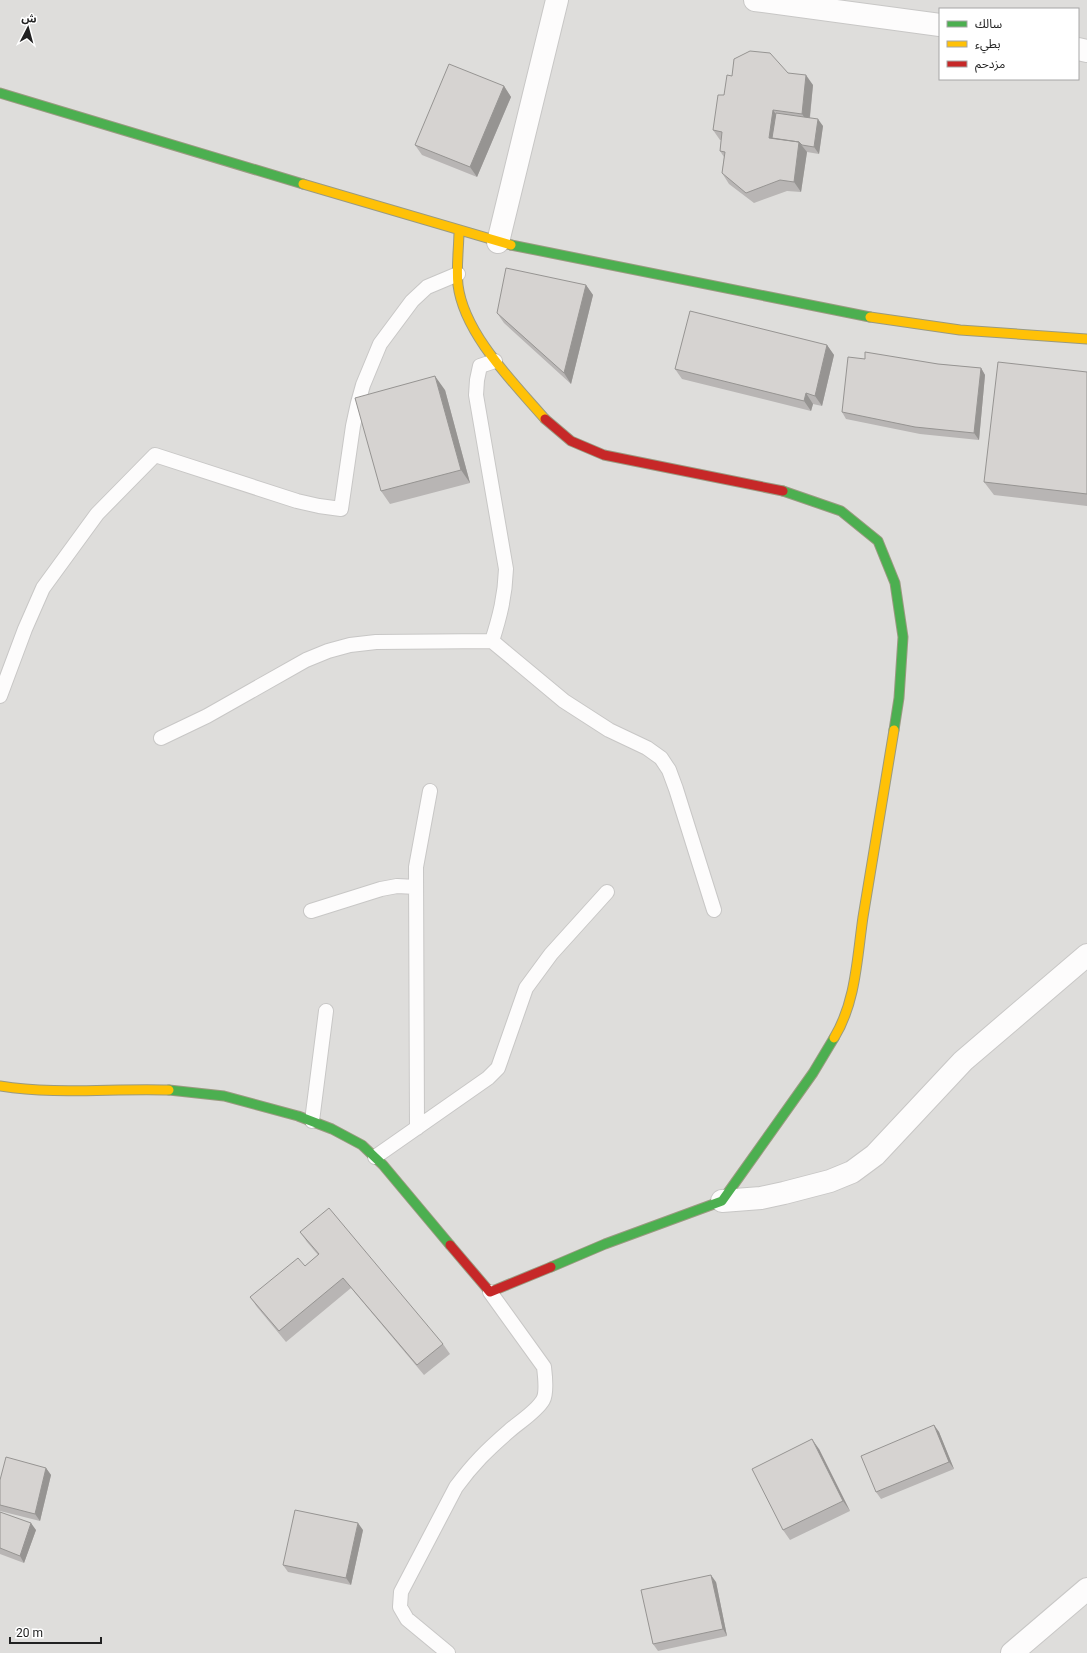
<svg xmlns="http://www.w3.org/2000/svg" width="1087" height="1653" viewBox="0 0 1087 1653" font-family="Roboto,'Noto Sans Arabic',sans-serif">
	<rect width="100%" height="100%" fill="#efedea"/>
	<path fill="#dedddb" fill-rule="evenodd" d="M0 0H1087V1653H0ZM940 9H1078V79H940Z"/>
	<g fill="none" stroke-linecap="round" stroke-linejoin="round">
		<g stroke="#c8c7c6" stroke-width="16">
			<path id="lane" d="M492 641C500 616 505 596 506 569L476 395 477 380 480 366 495 361
				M0 696 25 629 43 588 97 514 155 455 297 501 319 506 341 509 353 426 358 403 363 385 380 344 412 301 427 287 458 274
				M161 738 207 716 306 660 328 651 350 645 376 642 492 641 564 701 609 730 647 748 661 758 669 770 676 789 714 910
				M311 911 381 889 397 886 416 887
				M312 1121 326 1011
				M417 1128 416 867 430 791
				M375 1157 488 1078 498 1068 526 988 551 954 607 892
				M448 1653 407 1619 400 1607 401 1592 456 1487C473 1464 487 1450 509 1431 519 1422 536 1412 543 1400 547 1393 545 1375 544 1367L490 1292"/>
		</g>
		<g stroke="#c8c7c6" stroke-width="24">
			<path id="street" d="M755 0 940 25
				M1078 49 1087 51
				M498 242 557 0
				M722 1201 761 1198 784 1193 830 1181 852 1172 875 1155 963 1061 1087 955
				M1012 1653 1087 1589"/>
		</g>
		<g stroke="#9a9a80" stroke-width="11">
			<path id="fast" d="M0 93 303 184
				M511 245 870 317
				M783 491 841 511 878 541 895 583 903 637 899 698 894 730
				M169 1090 224 1096 298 1116 332 1129 362 1145 383 1165 450 1245
				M551 1267 605 1244 722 1201 813 1073 834 1038"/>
		</g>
		<g stroke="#9a9a80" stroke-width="11">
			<path id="slow" d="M303 184 511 245
				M459 230C459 248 456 267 458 285 464 334 514 383 545 419
				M870 317 960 330 1087 339
				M834 1038C856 1002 857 958 863 917 873 855 884 793 894 730
				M0 1086C55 1095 113 1088 169 1090"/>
		</g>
		<g stroke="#9a9a80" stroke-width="11">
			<path id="jam" d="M545 419 571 441 604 455 783 491
				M450 1245 490 1292 551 1267"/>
		</g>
		<use href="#lane" stroke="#fdfcfc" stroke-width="14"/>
		<use href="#street" stroke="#fdfcfc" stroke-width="22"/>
		<use href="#fast" stroke="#4caf50" stroke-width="9"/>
		<use href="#slow" stroke="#ffc107" stroke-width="9"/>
		<use href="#jam" stroke="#c62828" stroke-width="9"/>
	</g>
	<path fill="#b8b5b4" d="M788 73 813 85 810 118 823 126 819 154 807 152 801 192 787 191 754 203 729 184 722 173 724 157 720 151 721 140H720L713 130 724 95 732 76Z
		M504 86 511 97 477 177 422 155 415 145Z
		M586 285 593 295 571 384 504 323 497 313Z
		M827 345 834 355 822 406 813 404 811 411 682 379 675 369Z
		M865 359 938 364 981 368 985 375 979 440 920 434 846 419 842 412Z
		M1087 372V506L994 495 984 482Z
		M445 390 470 483 390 504 381 491Z
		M300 1232 443 1344 450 1354 424 1375 351 1288 286 1342 257 1307 250 1297 305 1266 318 1255 307 1242Z
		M934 1425 939 1432 954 1469 881 1499 876 1492Z
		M819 1449 850 1511 790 1540 783 1530Z
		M46 1468 51 1475 40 1521 0 1511V1480Z
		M0 1512 36 1530 24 1563 0 1554Z
		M363 1530 351 1585 288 1572 283 1565Z
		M716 1582 727 1636 658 1651 653 1644Z"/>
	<path fill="#969492" d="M806 75 813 85 809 124 802 114Z
		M504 86 511 97 477 177 470 167Z
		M773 110 780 120 777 142 769 138Z
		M818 119 823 126 819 154 814 147Z
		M799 142 807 152 801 192 794 182Z
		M586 285 593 295 571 384 564 373Z
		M827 345 834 355 822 406 815 396Z
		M981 368 985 375 979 440 974 433Z
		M435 376 445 390 470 483 461 470Z
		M806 393 813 404 811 411 804 401Z
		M934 1425 939 1432 954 1469 949 1462Z
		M812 1439 819 1449 850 1511 843 1501Z
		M46 1468 51 1475 40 1521 35 1514Z
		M31 1523 36 1530 24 1563 20 1556Z
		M358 1523 363 1530 351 1585 346 1578Z
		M711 1575 716 1582 727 1636 723 1629Z"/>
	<path fill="#d6d3d1" stroke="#969492" d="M750 51 770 53 788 73 806 75 802 114 773 110 769 138 799 142 794 182 780 180 746 193 722 173 725 152 720 151 722 132 713 130 718 95H724L727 75 732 76 734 59Z
		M449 64 504 86 470 167 415 145Z
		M776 113 818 119 814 147 802 145 799 142 772 138Z
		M506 268 586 285 564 373 497 313Z
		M690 311 827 345 815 396 806 393 804 401 675 369Z
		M865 352 938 364 981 368 974 433 915 427 842 412 848 357 865 359Z
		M998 362 1087 372V494L984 482Z
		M435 376 461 470 381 491 355 398Z
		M329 1208 443 1344 417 1365 343 1278 279 1331 250 1297 298 1258 305 1266 319 1254 300 1232Z
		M934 1425 949 1462 876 1492 861 1456Z
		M812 1439 843 1501 783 1530 752 1469Z
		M6 1457 46 1468 35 1514 0 1505V1480Z
		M295 1510 358 1523 346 1578 283 1565Z
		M0 1512 31 1523 20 1556 0 1548Z
		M711 1575 723 1629 653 1644 641 1590Z"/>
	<rect x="939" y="8" width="140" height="72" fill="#ffffff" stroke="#a6a6a6"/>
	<rect x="947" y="21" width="20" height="6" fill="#4caf50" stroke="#a6a6a6"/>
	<text x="975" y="28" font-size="12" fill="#212121">سالك</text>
	<rect x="947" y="41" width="20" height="6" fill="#ffc107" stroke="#a6a6a6"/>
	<text x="975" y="48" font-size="12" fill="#212121">بطيء</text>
	<rect x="947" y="61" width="20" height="6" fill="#c62828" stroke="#a6a6a6"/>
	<text x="975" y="68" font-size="12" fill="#212121">مزدحم</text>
	<g transform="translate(28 28) rotate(6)" stroke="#ffffff" stroke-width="3" paint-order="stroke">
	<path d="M0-3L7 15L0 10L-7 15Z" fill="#212121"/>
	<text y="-6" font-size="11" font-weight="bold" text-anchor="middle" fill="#212121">ش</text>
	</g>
	<path d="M10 1637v6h91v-6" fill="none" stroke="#212121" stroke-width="2"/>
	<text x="16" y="1637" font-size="12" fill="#212121" stroke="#ffffff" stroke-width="3" paint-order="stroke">20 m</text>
</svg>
